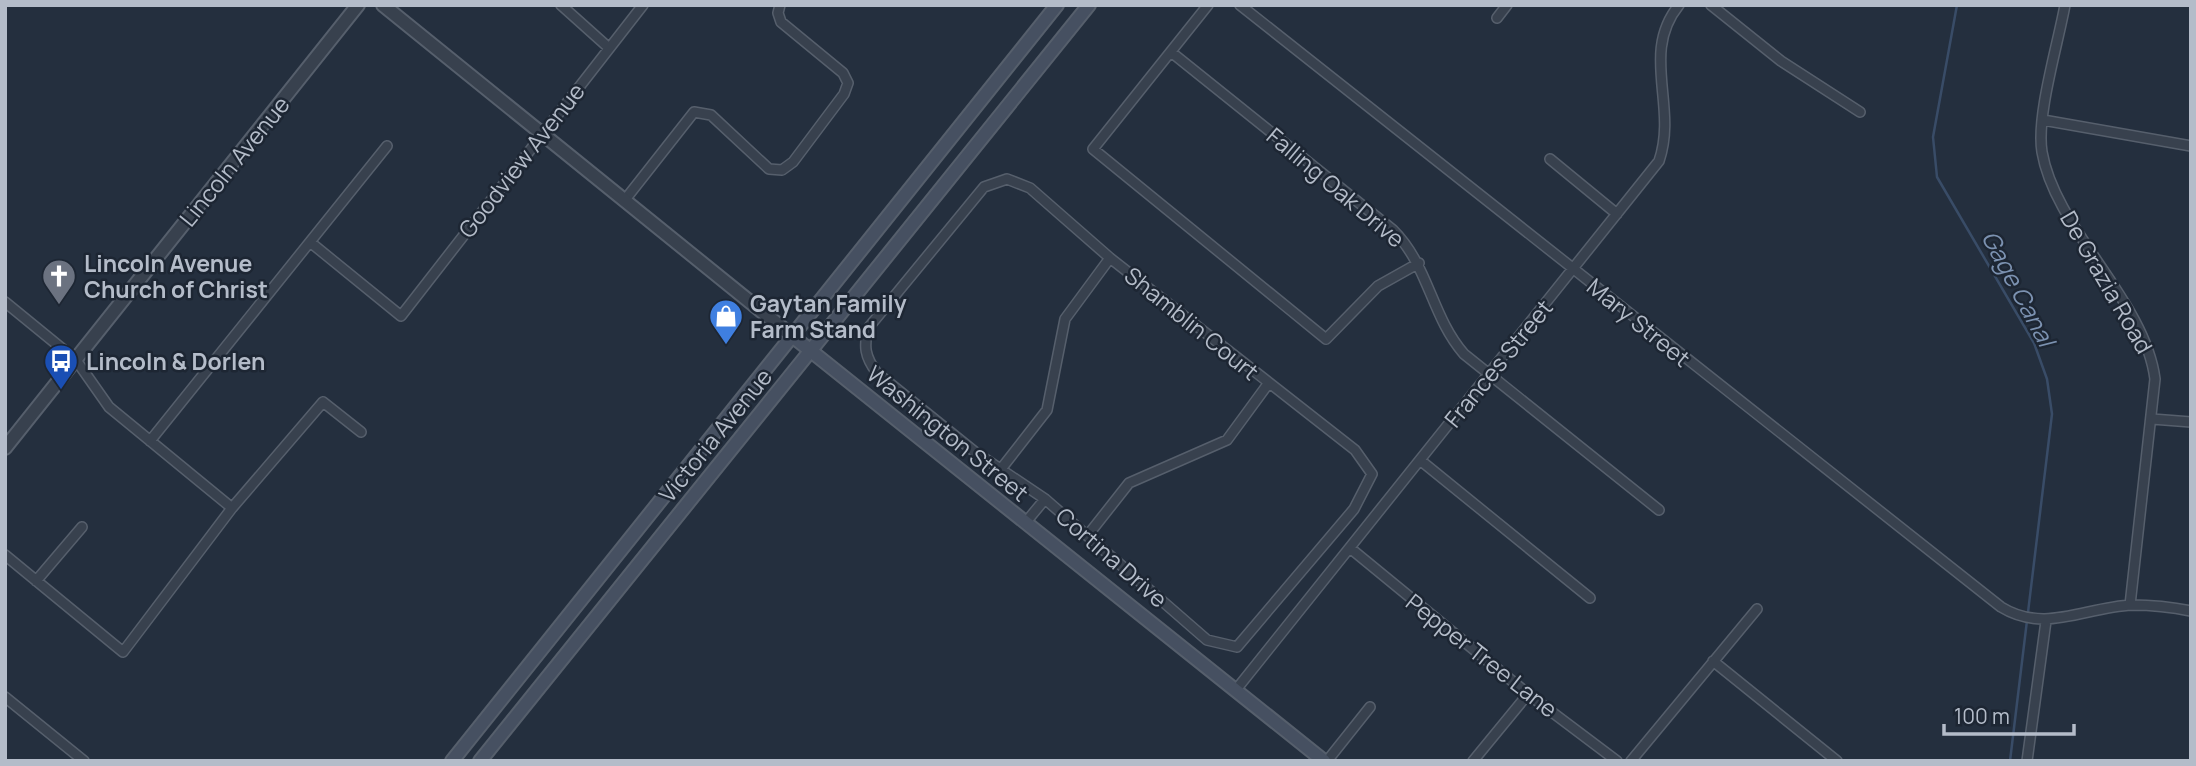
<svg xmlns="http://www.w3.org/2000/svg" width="2196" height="766" viewBox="0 0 2196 766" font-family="Manrope,sans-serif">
	<rect width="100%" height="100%" fill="#242f3e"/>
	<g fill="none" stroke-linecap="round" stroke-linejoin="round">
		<path stroke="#394c67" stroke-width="2.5" d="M1957 5 1933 137 1937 177 2034 343 2047 379 2052 414 2010 761"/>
		<g stroke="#565f6c" stroke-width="12">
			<path id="minor" d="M561 5 609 48
				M1208 5 1093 149 1326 339 1378 286 1419 263
				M1240 5 2001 607C2045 634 2085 607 2132 605 2152 605 2171 607 2191 611
				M1711 5 1781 61 1860 112
				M2065 5C2058 44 2036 116 2042 152 2055 229 2145 300 2155 379L2130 605
				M1497 18 1507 5
				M1171 52 1393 230C1429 266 1431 316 1464 354L1659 510
				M2043 120 2191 146
				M1550 159 1617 214
				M1007 179 1030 188 1110 258 1355 450 1372 474 1354 509 1237 647 1207 640 1045 499 975 452 877 373C865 357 863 346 869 327L984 187Z
				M624 201 694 112 711 115 769 169 782 170 793 162 844 94 848 83 843 73 781 22 778 13 780 5
				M310 242 401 316 643 5
				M5 302 76 360 109 407 232 508
				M2152 419 2191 422
				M150 441 387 146
				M1420 460 1590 598
				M1001 469 1047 410 1065 319 1110 258
				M1026 522 1045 499
				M1088 535 1129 483 1227 440 1268 384
				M1350 548 1528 694 1617 761
				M5 555 123 652 232 508 323 402 361 432
				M36 581 82 527
				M1713 661 1837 761
				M1235 691 1659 161C1678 106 1640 53 1679 5
				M5 697 84 761
				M1327 761 1370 707
				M1473 761 1528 694
				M1631 761 1757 609
				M2027 761 2046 621"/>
		</g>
		<g stroke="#565f6c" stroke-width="16">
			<path id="tertiary" d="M383 5 791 335
				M5 448 358 5"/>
		</g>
		<g stroke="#565f6c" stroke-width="16">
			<path id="secondary" d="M791 335 1324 761
				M452 761 1057 5
				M480 761 1089 5"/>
		</g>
		<use href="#minor" stroke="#38414e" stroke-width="9"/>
		<use href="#tertiary" stroke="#38414e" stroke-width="12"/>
		<use href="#secondary" stroke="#465061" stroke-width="12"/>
	</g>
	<defs>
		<g id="church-pin" transform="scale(1.75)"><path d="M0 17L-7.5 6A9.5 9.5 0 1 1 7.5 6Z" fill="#6b7280" stroke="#1d2633"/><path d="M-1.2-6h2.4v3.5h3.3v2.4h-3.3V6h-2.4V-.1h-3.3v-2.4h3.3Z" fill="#fff"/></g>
		<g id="shop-pin" transform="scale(1.75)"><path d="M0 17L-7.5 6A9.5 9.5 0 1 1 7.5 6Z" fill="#3f7fe0" stroke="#1d2633"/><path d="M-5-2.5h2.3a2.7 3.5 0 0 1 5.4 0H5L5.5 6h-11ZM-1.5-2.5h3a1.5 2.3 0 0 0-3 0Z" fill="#fff"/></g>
		<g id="bus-pin" transform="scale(1.75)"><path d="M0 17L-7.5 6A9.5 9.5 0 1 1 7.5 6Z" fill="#1a4fb4" stroke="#1d2633"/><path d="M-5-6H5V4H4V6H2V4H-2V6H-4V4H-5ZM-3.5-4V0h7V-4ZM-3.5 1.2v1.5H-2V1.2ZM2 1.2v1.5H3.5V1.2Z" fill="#fff"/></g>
	</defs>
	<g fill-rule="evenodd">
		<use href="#church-pin" x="59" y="276"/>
		<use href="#shop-pin" x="726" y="316"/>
		<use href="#bus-pin" x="61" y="361"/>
	</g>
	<g text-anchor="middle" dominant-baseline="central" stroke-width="5" stroke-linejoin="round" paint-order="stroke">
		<g font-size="23" fill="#b4bcc9" stroke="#1d2633">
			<text transform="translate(521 160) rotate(-52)">Goodview Avenue</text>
			<text transform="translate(234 161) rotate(-51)">Lincoln Avenue</text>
			<text transform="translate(1336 187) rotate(40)">Falling Oak Drive</text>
			<text transform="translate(2107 282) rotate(60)">De Grazia Road</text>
			<text transform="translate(1639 322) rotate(39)">Mary Street</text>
			<text transform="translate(1192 323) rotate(39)">Shamblin Court</text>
			<text transform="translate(1498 363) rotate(-51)">Frances Street</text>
			<text transform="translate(948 433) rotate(39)">Washington Street</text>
			<text transform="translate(715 435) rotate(-51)">Victoria Avenue</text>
			<text transform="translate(1112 557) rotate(41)">Cortina Drive</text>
			<text transform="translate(1482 655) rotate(38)">Pepper Tree Lane</text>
		</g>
		<g font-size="23" font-weight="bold" fill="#b4bcc9" stroke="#1d2633" text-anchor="start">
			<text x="84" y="263">Lincoln Avenue<tspan x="84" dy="26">Church of Christ</tspan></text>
			<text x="750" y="303">Gaytan Family<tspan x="750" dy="26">Farm Stand</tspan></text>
			<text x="86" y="361">Lincoln &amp; Dorlen</text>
		</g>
		<g font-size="24" font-style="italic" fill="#7c92b1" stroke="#1d2633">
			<text transform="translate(2019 288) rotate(62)">Gage Canal</text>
		</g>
	</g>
	<rect width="2196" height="766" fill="none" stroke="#b4bcc9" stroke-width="14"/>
	<path d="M1944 724v10h130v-10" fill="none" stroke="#b4bcc9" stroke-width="3.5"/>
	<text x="1954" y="724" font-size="21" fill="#b4bcc9" stroke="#1d2633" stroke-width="5" paint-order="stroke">100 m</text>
</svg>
